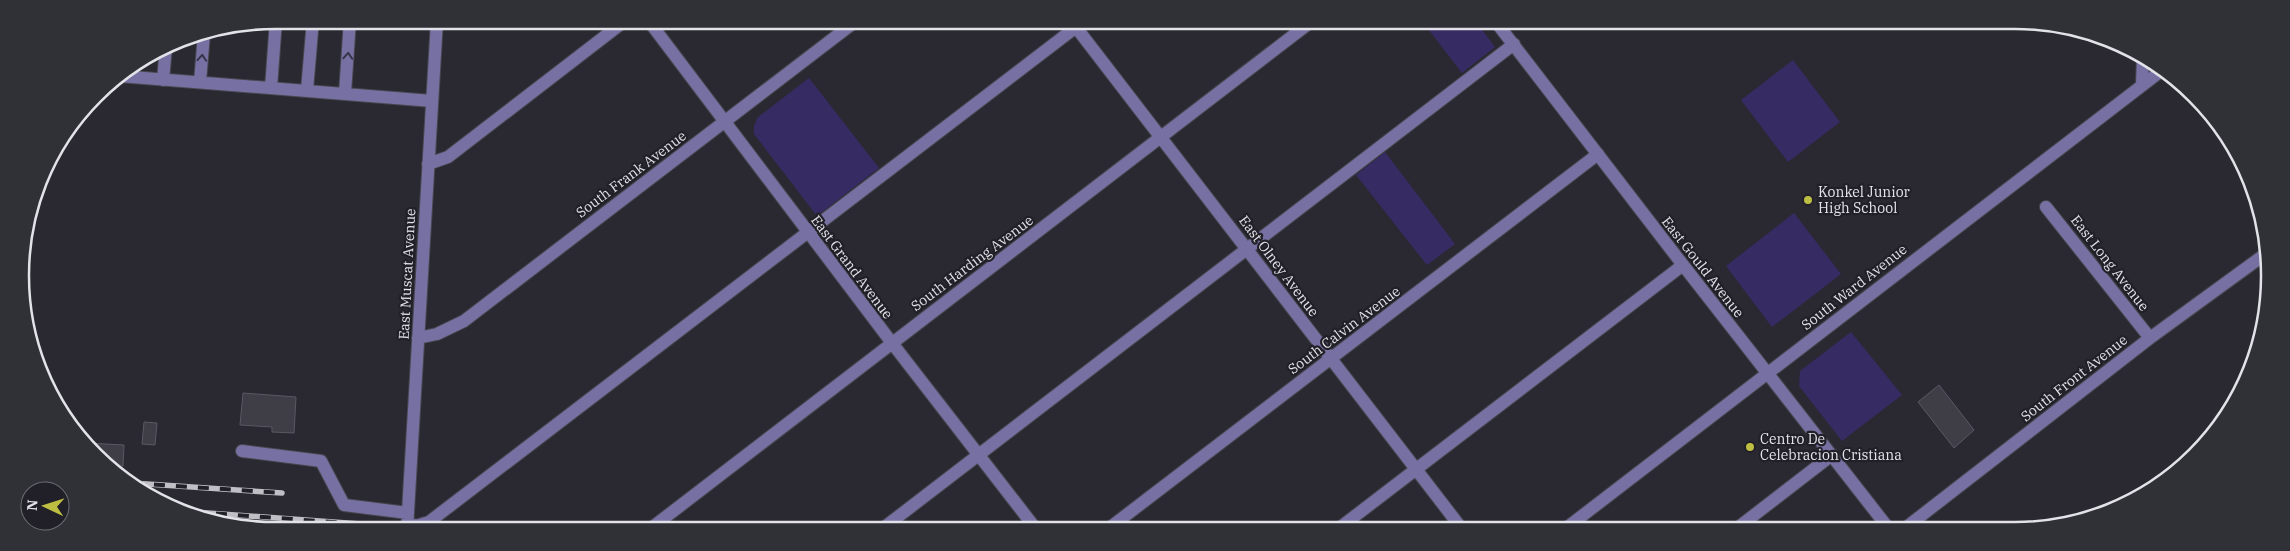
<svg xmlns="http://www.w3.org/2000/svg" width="2290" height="551" viewBox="0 0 2290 551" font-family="'IBM Plex Serif',serif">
	<rect width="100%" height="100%" fill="#2a2932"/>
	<path fill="#372b64" d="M1422 21 1476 22 1495 47 1462 73Z
		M1793 60 1840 122 1788 162 1741 100Z
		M809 78 879 168 817 216 754 134V126L758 117Z
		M1385 152 1455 244 1427 265 1356 175Z
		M1794 213 1841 274 1772 327 1726 266Z
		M1851 332 1902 395 1842 441 1799 386 1800 371Z"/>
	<path fill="#3f3e47" stroke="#5a5963" d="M1939 385 1974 430 1954 448 1918 402Z
		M243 393 296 397 294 433 272 432V427L240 425Z
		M144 422 157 423 155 445 142 444Z
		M87 443 124 445 123 466H113Z"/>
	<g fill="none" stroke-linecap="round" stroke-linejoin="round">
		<g stroke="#47474f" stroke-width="14">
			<path id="minor" d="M648 20 892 343 1036 529
				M1072 22 1462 529
				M1496 22 1683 265 1889 529
				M119 76 432 101
				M163 80 166 47
				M200 82 204 34
				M2142 85 2143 55
				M271 88 276 20
				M307 90 313 20
				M345 93 350 20
				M428 164 448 157 626 20
				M2046 207 2150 338
				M418 338 437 334 464 321 856 21
				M242 451 321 461 344 505 408 513
				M407 526 419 525 429 522 1084 21
				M407 529 437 20
				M650 529 1312 21
				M882 529 1514 44
				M1108 529 1598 154
				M1338 529 1683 265
				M1565 529 2161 71
				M1736 529 1832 455
				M1904 529 2150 338 2264 255"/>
		</g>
		<use href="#minor" stroke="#7770a3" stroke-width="12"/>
		<g stroke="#bfbfc5" stroke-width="5.5">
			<path id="rail" d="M132 483 282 493
				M194 512 361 524"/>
		</g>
		<use href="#rail" stroke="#212028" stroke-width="4" stroke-dasharray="11" stroke-linecap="butt"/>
	</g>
	<defs><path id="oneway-chevron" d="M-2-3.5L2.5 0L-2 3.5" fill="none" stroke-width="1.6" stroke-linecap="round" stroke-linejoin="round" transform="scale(1.25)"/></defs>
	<g stroke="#363447">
		<use href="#oneway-chevron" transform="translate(348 56) rotate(-86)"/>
		<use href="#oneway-chevron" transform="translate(202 58) rotate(-86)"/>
	</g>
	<g fill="#bebf42" stroke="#212028" stroke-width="2">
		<circle cx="1808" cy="200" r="5"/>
		<circle cx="1750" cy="447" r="5"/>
	</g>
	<g text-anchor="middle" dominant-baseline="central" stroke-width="4.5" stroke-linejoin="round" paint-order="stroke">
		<g font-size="14" fill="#e2e2e8" stroke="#212028">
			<text transform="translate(631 174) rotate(-37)">South Frank Avenue</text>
			<text transform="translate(972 263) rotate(-37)">South Harding Avenue</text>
			<text transform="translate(2110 263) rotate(52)">East Long Avenue</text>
			<text transform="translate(1279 266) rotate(53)">East Olney Avenue</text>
			<text transform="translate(852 267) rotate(53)">East Grand Avenue</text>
			<text transform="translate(1703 267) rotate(52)">East Gould Avenue</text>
			<text transform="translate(407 274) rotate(-87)">East Muscat Avenue</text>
			<text transform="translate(1854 287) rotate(-38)">South Ward Avenue</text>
			<text transform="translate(1344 330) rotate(-37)">South Calvin Avenue</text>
			<text transform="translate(2074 378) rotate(-38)">South Front Avenue</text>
		</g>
		<g font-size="14" fill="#e2e2e8" stroke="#212028" text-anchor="start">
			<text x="1818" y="192">Konkel Junior<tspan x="1818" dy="16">High School</tspan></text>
			<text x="1760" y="439">Centro De<tspan x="1760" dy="16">Celebracion Cristiana</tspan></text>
		</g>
	</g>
	<path d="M0 0H2290V551H0ZM275 29H2015A246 246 0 0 1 2261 275V276A246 246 0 0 1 2015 522H275A246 246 0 0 1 29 276V275A246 246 0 0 1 275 29Z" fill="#303037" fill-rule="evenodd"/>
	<path fill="none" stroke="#e2e2e8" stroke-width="2.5" d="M275 29H2015A246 246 0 0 1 2261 275V276A246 246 0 0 1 2015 522H275A246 246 0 0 1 29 276V275A246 246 0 0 1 275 29Z"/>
	<g transform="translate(45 506) rotate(274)"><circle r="24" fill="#212028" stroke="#6e6e75"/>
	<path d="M0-4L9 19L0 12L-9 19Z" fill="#bebf42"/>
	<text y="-8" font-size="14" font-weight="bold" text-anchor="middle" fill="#e2e2e8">N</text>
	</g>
</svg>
